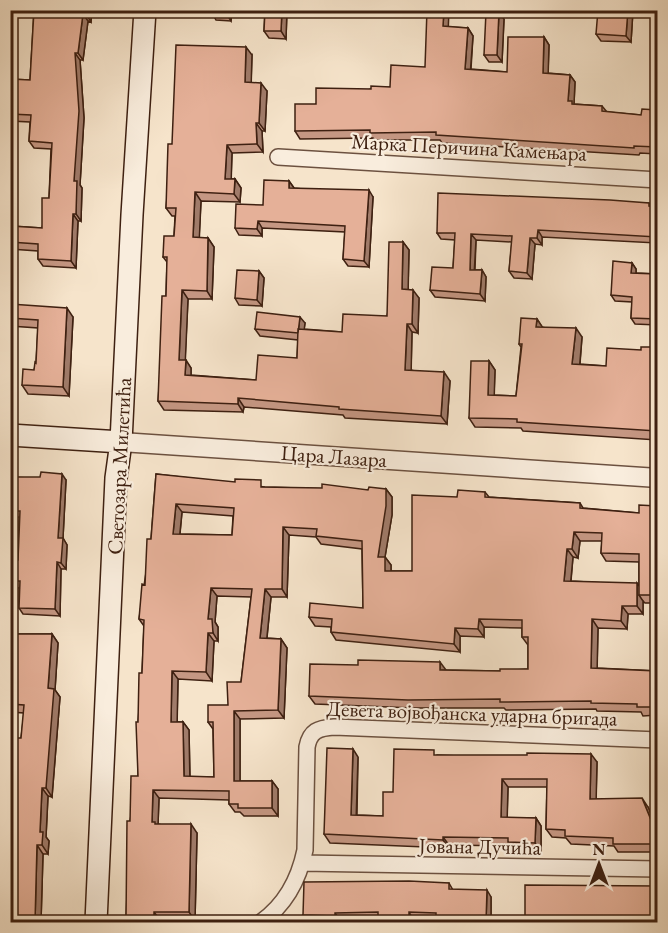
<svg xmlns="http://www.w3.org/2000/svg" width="668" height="933" viewBox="0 0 668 933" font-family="'EB Garamond',serif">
	<rect width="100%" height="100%" fill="#f6e4cb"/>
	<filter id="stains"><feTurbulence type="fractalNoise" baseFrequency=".00333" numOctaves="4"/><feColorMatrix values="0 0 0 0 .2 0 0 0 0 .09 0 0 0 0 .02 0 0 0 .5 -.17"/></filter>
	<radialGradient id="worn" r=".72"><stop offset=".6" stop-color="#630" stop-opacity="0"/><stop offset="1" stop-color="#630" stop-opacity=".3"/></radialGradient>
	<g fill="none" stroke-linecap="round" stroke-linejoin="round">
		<g stroke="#6c5140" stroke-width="18">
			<path id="minor" d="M278 157 658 180
				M302 863 658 869
				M261 922C285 905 299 879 305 850L307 747C310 731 318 728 334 727L658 740"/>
		</g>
		<g stroke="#6c5140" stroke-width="21">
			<path id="tertiary" d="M121 442 658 478"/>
		</g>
		<g stroke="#3e2011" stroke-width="24">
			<path id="secondary" d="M10 435 121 442
				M96 922 116 478 121 442 132 215 145 10"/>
		</g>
		<use href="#minor" stroke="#f9eddd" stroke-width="15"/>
		<use href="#tertiary" stroke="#f9eddd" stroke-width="18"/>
		<use href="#secondary" stroke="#f9eddd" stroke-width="21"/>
	</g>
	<path fill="#c59783" stroke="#3e2011" stroke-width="1.5" fill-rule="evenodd" d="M34 10H92L91 22 88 21 83 60H80L84 118 80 185 82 188 81 221H78L76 268 43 266 38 259V251L10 249V172L13 175V226L42 228 49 198 51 149 34 148 29 141 30 122 10 121V79L30 80Z
		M198 10H232L231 21 216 20 211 11Z
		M261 10H287L286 39 269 38 264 31 265 11Z
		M633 11 631 42 601 41 596 34Z
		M504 19 502 62H489L484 55Z
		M449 27 468 28 473 36 471 69 507 72 544 37 549 45 548 73 570 75 575 82 574 104 602 106 607 112 641 115 657 110V154L640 153 639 155 442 143 440 140H375L373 138 300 139 295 131 316 104 371 89 390 87 425 67Z
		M252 55 251 83 267 91 265 131H262L263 152 232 153 231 179H235L241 188 240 202 201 201 199 238H208L214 247 212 299H188L185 360 191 368V375L256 380 297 358 298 340 260 336 255 329 305 323 304 329 342 332 387 316 403 242 409 250 408 289 419 298 418 333 412 332 411 370 450 381 447 424 345 418 343 415 244 407 243 412 164 410 158 401 166 296 167 262 163 257 174 236 175 216H172L166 208 172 144Z
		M289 181 294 188 373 197 369 267 348 266 343 259 345 232 262 228V236L239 235 235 228 263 205Z
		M649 203 652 206 657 207V243L542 237V245L535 244 532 279 514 278 509 271 512 242 476 240 475 270H482L486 277 485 301 435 297 430 290 453 268 455 240 441 239 437 233Z
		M632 263 636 269V273L657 274V325L635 324 631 318 632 302 615 301 611 295Z
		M259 271 264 278 262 306 239 305 235 298Z
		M10 304 73 317 69 396 28 394 22 385 34 370 36 363 38 328 10 326Z
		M537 319 542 327 582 337 580 364 606 366 641 350 657 348V440L523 431 521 428 475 427 469 418 489 361 495 370 494 395 516 396 521 347 519 344Z
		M156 474 265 487 368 490 386 489 392 497V515L385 557 391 565V571H412L457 497 485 492 489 497 580 503 583 508 639 513 657 506V603H645L643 601V614H628L627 629 598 628 597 668 657 671V715L643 716 641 712 597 711 596 709 506 710 504 708H413L315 704 309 696 446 670 500 671 528 669V645L522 637V628L484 627V637L460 636V652L336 640 331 632V627L315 626 309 617 363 608 362 549 321 544 316 537 289 535 287 597H271L267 638 281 639 287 648 284 718 240 719V781H272L278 789V816H244L240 812H235L229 804V800L159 798 158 824 197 833 195 921 160 920V922H129L126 918 130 821 138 776V722L142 673 144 626 139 619 151 539ZM182 512 233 516 232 535 180 534ZM580 541H602L601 553 606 561 639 562V585L571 581 573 557 578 558ZM217 596 251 597 241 682 228 705 208 722 213 729 214 777H190L189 730 183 722H177L178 679 212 681 214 641H218V627L215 622Z
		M10 477 66 480 63 538 67 545 66 569H61L60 616 23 614 19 608V588L10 587V559L18 560 19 517H10Z
		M10 634H52L58 643 55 690 60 697 52 797 48 796 46 837 49 841 48 854H43L41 922H10L17 742 21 738 24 713 10 712 12 670H10Z
		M437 755 597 762 596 799 648 807 654 820H657V852H618L614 846 571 844 566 838 552 837 546 829 547 787H508L507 818H536L541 826V851L513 850 510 846 449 845V848L330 843 324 834 358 757 357 815 383 816 393 792Z
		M657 755V798L653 791Z
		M449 883 453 890 491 897V922H436V919H413V922H382L379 919 340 920V922H308L303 915Z
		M657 886V922H529L525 917Z"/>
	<path fill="#a07b6a" stroke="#3e2011" stroke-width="1.5" d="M86 10H92L91 22 86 14Z
		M226 10H232L231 21 226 13Z
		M282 10H287L286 39 281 31Z
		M444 10H449L448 34 443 26Z
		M628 10H633L631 42 626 36Z
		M499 12 504 19 502 62 497 55Z
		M83 14 88 21 83 60 78 53Z
		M468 28 473 36 470 76 465 69Z
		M544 37 549 45 548 80 543 73Z
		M246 47 252 55 251 91 245 82Z
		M75 53 80 60 84 118 80 185 82 188 81 221 76 214 74 181Z
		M570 75 575 82 574 104 577 108 568 101Z
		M261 83 267 91 265 131 259 123Z
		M256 123 262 131 263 152 257 144Z
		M227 145 232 153 231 187 225 179Z
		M10 172 13 175V228L10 225Z
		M235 179 241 188 240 202 234 194Z
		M289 181 294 188V195L289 188Z
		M369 190 373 197 369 267 364 261Z
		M195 192 201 201 199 246 193 237Z
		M73 214 78 221 76 268 71 261Z
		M258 221 262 228V236L257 229Z
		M538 230 542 237V245L537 238Z
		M471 234 476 240 474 276 470 270Z
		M208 238 214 247 212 299 207 291Z
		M530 238 535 244 532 279 527 273Z
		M403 242 409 250 408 297 402 289Z
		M632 263 636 269V279L631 273Z
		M482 270 486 277 485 301 480 294Z
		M259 271 264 278 262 306 257 300Z
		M182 290 188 299 185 368 179 360Z
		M413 290 419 298 418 333 412 324Z
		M67 308 73 317 69 396 63 387Z
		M300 317 305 323 303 340 298 333Z
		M537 319 543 328 536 327Z
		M407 324 412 332 411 378 405 370Z
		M576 328 582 337 579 373 572 364Z
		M186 360 191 368V383L185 375Z
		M489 361 495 370 494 404 488 395Z
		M444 372 450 381 447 424 441 416Z
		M238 398 244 407 243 412 238 404Z
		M62 474 66 480 63 538 67 545 66 569 61 563 58 538Z
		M386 489 392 497V515L385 557 391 565V579L385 571 378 557Z
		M176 504 182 512 179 542 173 534Z
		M283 527 289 535 287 597 282 589Z
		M574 532 580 541 578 558 572 549Z
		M567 549 573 557 570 589 564 581Z
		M57 562 61 569 60 616 55 609Z
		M637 583 643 591 639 595 643 601V614L637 606Z
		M211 588 217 596 215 622 218 627V641L213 633 208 619Z
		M265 589 271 597 266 646 260 638Z
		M622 606 628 614 627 629 621 621Z
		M479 619 484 627V637L478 629Z
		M592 619 598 628 597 676 591 668Z
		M455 628 460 636V652L454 644Z
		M208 633 214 641 212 681 206 672Z
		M52 634 58 643 55 690 60 697 52 797 46 788 48 688Z
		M281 639 287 648 284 718 278 710Z
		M440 662 446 670H440Z
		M172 671 178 679 177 730 171 722Z
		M234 711 240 719V789L234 781Z
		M183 722 189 730 190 785 184 776Z
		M353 749 358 757 356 823 351 815Z
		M591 754 597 762 596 807 590 799Z
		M502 779 508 787 507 826 501 817Z
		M272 781 278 789V816L272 808Z
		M42 788 48 796 46 837 49 841 48 854 42 845 40 832Z
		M153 790 159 798 158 826 152 822Z
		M642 798 648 807 657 828 651 820Z
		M536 818 541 826V851L535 843Z
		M191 824 197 833 195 921 189 912Z
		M443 837 449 845V848L443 840Z
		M37 845 43 854 41 922H35Z
		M487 890 491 897V922H486Z
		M154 912 160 920V922H157L154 918Z
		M409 912 413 919V922H412L409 918Z
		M335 913 340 920V922L335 916Z"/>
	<path fill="#e5b098" stroke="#3e2011" stroke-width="1.5" fill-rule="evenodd" d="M34 10H86V14H83L78 53H75L79 111 74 181H77L76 214H73L71 261 38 259V244L10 242V226L42 228V198H49L52 143 29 141 31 115 10 114V79L30 80Z
		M211 10H226V13L211 12Z
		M265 10H282L281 31H264Z
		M427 10H444L443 26 468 28 465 69 507 72 508 37H544L543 73 570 75 568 101H572V104L602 106V111L641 115 642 109 657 110V147L634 146V148L436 135V132L370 133V130L295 131V104H316V88L371 89V86L390 87 391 65 425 67Z
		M598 10H628L626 36 596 34Z
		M486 12H499L497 55H484Z
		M176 45 246 47 245 82 261 83 259 123H256L257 144 227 145 225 179H235L234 194 195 192 193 237 208 238 207 291 182 290 179 360H186L185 375 256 380 258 355 297 358 298 329 342 332 343 314 387 316 389 242H403L402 289 413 290 412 324H407L405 370 444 372 441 416 339 409V407L238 398V404L158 401 162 296H166L167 257H163L164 236H174L176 208H166L168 144H172Z
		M264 180 289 181V188L369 190 364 261 343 259 345 226 258 221 257 229 235 228 236 204 263 205Z
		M438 193 610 200 649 203V206L657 207V237L538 230 537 238H530L527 273 509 271 512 236 471 234 470 270H482L480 294 430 290 432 267 453 268 455 233H437Z
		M613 261 632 263 631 273 657 274V319L631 318 632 297 611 295Z
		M237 270 259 271 257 300 235 298Z
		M10 304 67 308 63 387 22 385 23 369 34 370 35 362 36 363 38 320 10 318Z
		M257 312 300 317 298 333 255 329Z
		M521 318 537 319 536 327 576 328 572 364 606 366 607 348 641 350V347H657V431L517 422V419L469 418 471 361H489L488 395 516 396 522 344H519Z
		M41 472 62 474 58 538H63L61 563 57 562 55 609 19 608 20 581H10V559L18 560 20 511H10V477H40Z
		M156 474 235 482V479L261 480V487L322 488V484L368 490 369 487 386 489V506L378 557H385V571H412V495L457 497 458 490 485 492V497L580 503V508L639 513V505L657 506V595H639V554L601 553 602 533 574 532 572 549H567L564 581 637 583V606H622L621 621 592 619 591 668 657 671V707H637V704L591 703V701L500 702V699L408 700 309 696 310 664 358 665V660L440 662V670L500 671V669H528V637H522V620L479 619 478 629 455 628 454 644 331 632 332 619 309 617 310 603 363 608 362 541 316 536 317 529 283 527 282 589H265L260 638 281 639 278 710 234 711V781H272V808H238V804H229V791L153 790 152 822H155V824H191L189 912H154V918H126L127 821H130L131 776H138L136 722H138L139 673H142L144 620 139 619 142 584 145 585 147 539H151ZM176 504 234 508 232 535 173 534ZM211 588 252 589 241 682H227L228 705H208V722H213L214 777 184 776 183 722H171L172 671 206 672 208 633H213L212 619H208Z
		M10 634H52L48 688 54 689 46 788H42L40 832H43L42 845H37L35 922H10V742H17V738H21L24 705 10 704 12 661H10Z
		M327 748 353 749 351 815 383 816V792H393L394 749 434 750V755H527V753L591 754 590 799 642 798 651 820H657V844H613V838L565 836V830L546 829 547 779H502L501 817 536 818 535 843 508 842V838L443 837V840L324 834Z
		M654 755H657V791H653Z
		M409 881 449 883V889L487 890 486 922H436V913L409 912V918H378V912L335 913V916L303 915 304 882Z
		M525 885 657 886V920L630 921V922H601V917H525Z"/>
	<g text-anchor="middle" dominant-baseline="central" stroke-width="4.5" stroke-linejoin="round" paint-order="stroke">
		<g font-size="21" fill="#3e2011" stroke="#f9eddd">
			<text transform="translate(469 147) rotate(3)">Марка Перичина Камењара</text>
			<text transform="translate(334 456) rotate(4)">Цара Лазара</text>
			<text transform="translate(119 466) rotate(-87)">Светозара Милетића</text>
			<text transform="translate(472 713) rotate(2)">Девета војвођанска ударна бригада</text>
			<text transform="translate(480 846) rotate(1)">Јована Дучића</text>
		</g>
	</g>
	<rect width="668" height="933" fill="none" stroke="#f6e4cb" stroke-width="36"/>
	<rect x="12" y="12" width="644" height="909" fill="none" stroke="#3e2011" stroke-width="3"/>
	<rect x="18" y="18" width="632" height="897" fill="none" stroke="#3e2011" stroke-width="1.5"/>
	<g transform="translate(599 864)" stroke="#f9eddd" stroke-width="4.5" paint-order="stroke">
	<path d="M0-4.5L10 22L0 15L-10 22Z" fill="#3e2011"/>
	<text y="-9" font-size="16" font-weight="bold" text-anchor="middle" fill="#3e2011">N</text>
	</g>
	<rect width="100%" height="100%" filter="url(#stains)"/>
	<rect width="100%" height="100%" fill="url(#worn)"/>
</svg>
